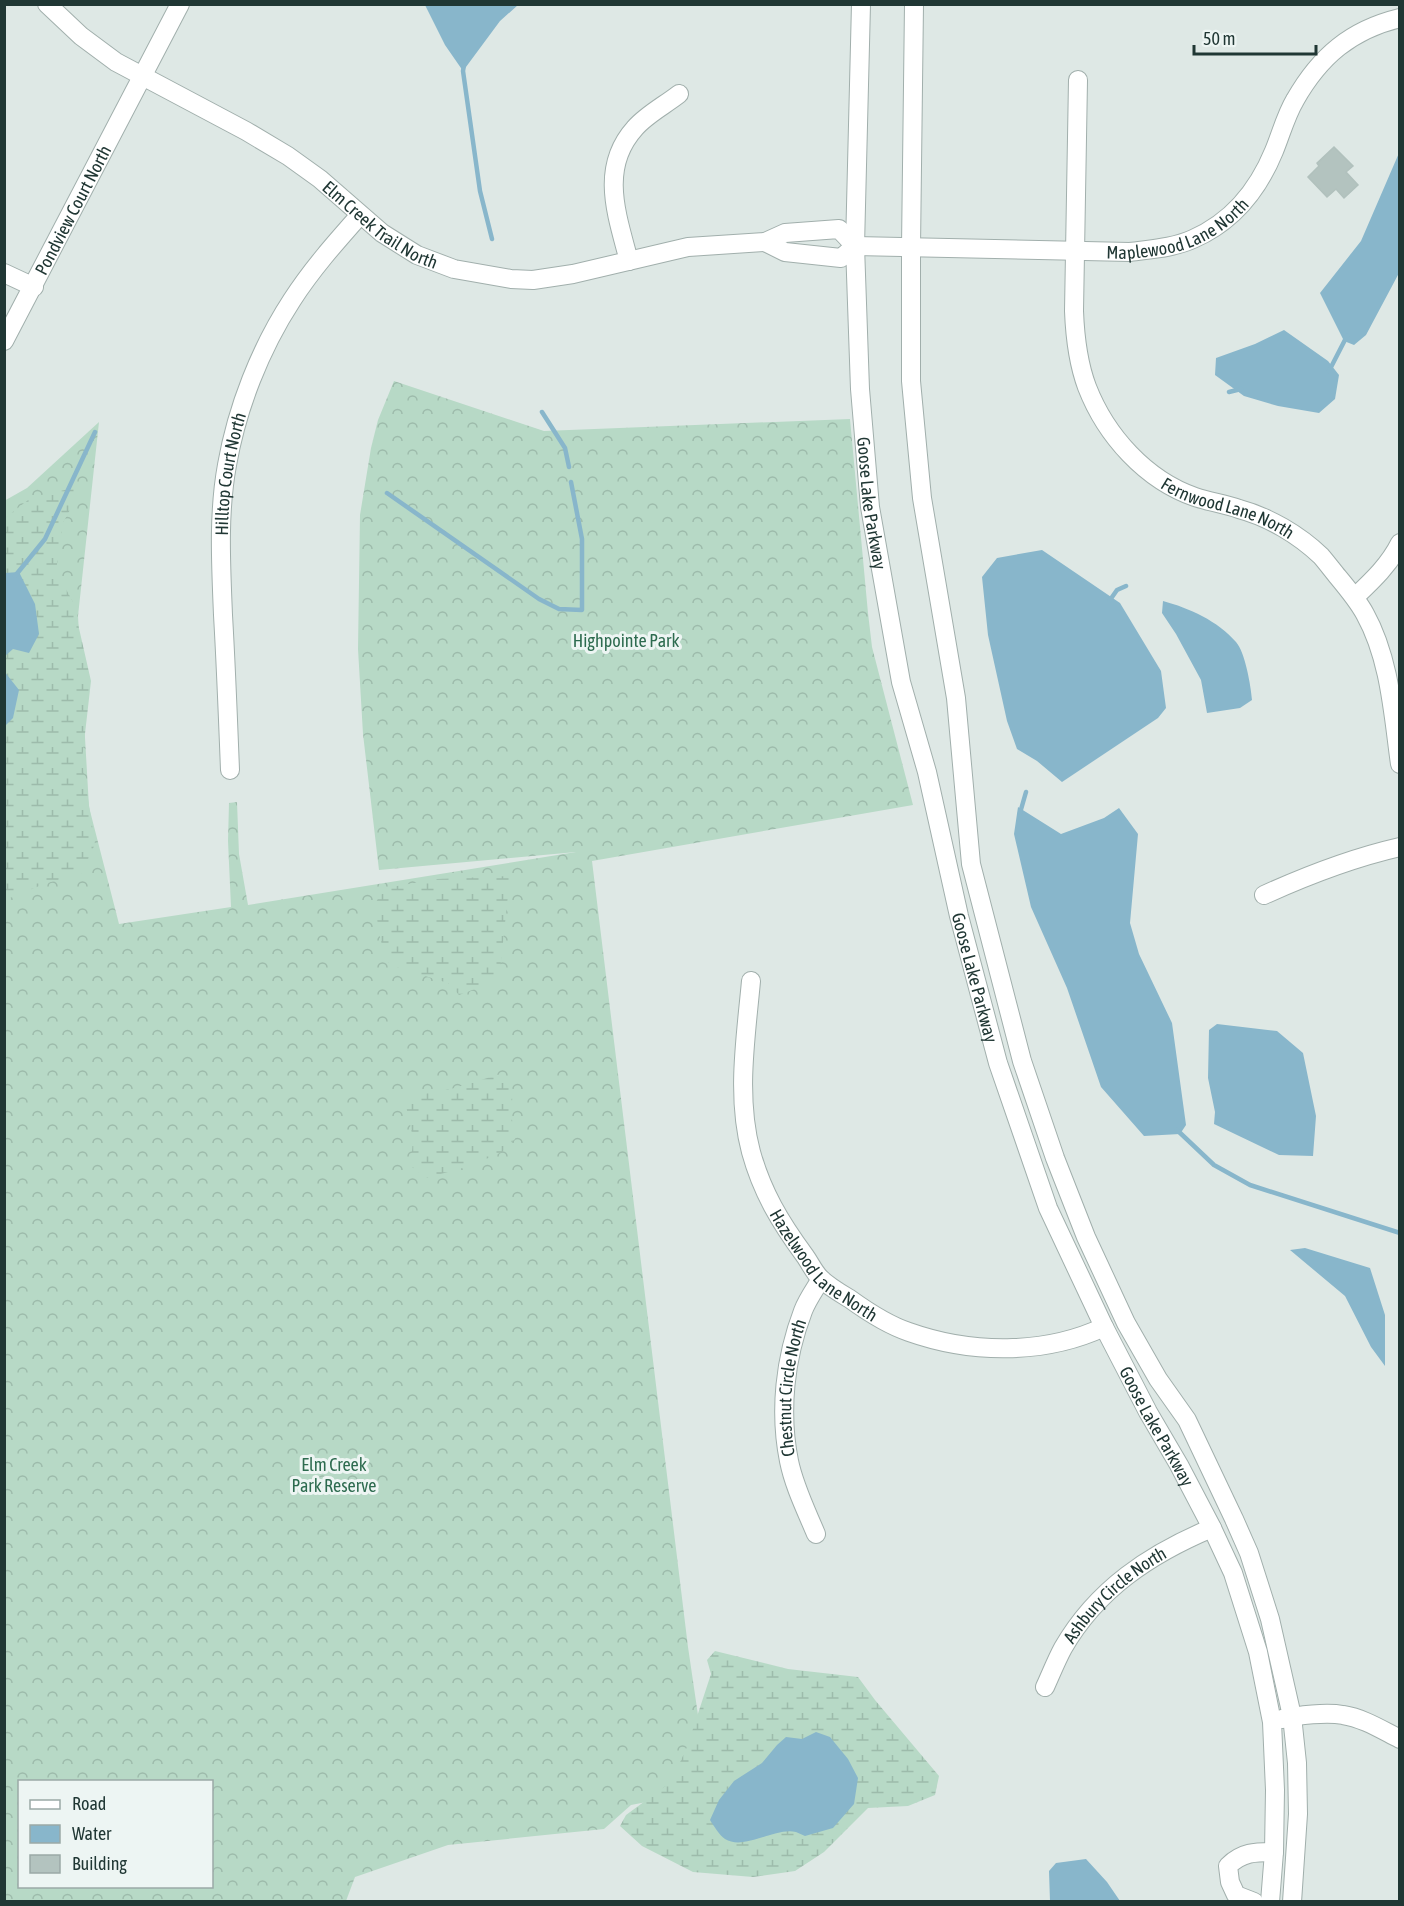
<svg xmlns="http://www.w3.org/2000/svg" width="1404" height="1906" viewBox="0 0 1404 1906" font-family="'Asap Condensed',sans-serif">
	<defs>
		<pattern id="forest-crowns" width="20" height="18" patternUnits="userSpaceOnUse" patternTransform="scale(1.5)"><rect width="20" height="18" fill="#b7d9c6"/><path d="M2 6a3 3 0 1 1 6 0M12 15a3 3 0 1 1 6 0" fill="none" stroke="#9dbbab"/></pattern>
		<pattern id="wetland-marsh" width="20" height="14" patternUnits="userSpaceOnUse" patternTransform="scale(1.5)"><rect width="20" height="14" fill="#b7d9c6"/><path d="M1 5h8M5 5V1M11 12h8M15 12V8" fill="none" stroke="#9dbbab"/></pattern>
	</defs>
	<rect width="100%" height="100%" fill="#dee8e5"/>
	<path fill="url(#forest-crowns)" fill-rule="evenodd" d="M394 381 544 431 850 419 868 613 872 647 913 805 592 861 688 1647 709 1790 631 1805 604 1829 448 1845 355 1877 346 1901H5L4 501 27 488 99 422 78 616 89 807 119 924 231 907 228 841 229 803 237 802 239 854 248 905 576 852 379 870 363 734 358 649 360 515 371 448 378 420ZM20 1782H212V1886H20Z"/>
	<path fill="url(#wetland-marsh)" d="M74 488V502L63 523 56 571 73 602 91 681 82 760 95 844 82 873 44 884 5 900V518L32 497Z
		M510 876 499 980 459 995 448 983 399 968 386 961 379 933 375 903 386 888 437 879Z
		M504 1073 513 1090 511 1113 515 1139 502 1152 470 1166 426 1178 411 1166 413 1138 404 1097 451 1089Z
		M715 1651 788 1669 858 1677 875 1700 939 1776 935 1795 908 1806 868 1808 824 1852 795 1871 753 1877 693 1872 642 1846 620 1826 626 1815 671 1782 687 1747 711 1674 707 1660Z"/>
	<path fill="#88b6cb" d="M425 5H518L500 21 463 71 445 45Z
		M1399 153V273L1366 335 1354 345 1344 341 1320 293 1361 241Z
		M1284 330 1328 361 1339 375 1335 399 1319 413 1278 406 1244 396 1215 375 1216 358 1255 344Z
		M1042 550 1120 603 1161 671 1166 708 1158 718 1062 782 1037 761 1017 749 1007 721 988 635 982 577 997 558Z
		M19 572 35 604 39 634 29 653 13 649 5 656V573Z
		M1163 601C1189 608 1218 621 1236 642 1245 652 1251 686 1252 700L1240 708 1207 713 1201 680 1176 634 1162 613Z
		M4 671 19 690 13 718 5 726Z
		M1018 807 1061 834 1104 818 1119 808 1138 834 1130 923 1139 954 1172 1023 1186 1125 1180 1134 1144 1136 1101 1087 1067 988 1031 907 1014 834Z
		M1217 1024 1277 1031 1303 1053 1316 1116 1313 1156 1279 1155 1214 1124 1215 1112 1208 1078 1209 1030Z
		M1305 1248 1370 1268 1385 1315V1366L1371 1347 1345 1296 1290 1250Z
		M816 1732 830 1737 848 1759 858 1778 854 1804 833 1828 805 1836C802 1835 799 1833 796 1832 775 1827 744 1851 725 1839 719 1835 714 1826 710 1820L719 1800 734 1781 762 1763 777 1745 786 1737 802 1739Z
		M1086 1859 1107 1882 1120 1901H1050L1049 1871 1056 1863Z"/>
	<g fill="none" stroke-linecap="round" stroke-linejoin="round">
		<path stroke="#88b6cb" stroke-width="4.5" d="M464 65 463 71 480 191 492 239
			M1329 371 1347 336
			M1229 392 1241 389
			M542 412 565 448 569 467
			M387 493 539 599 559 609 582 610V539L571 482
			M15 576 45 539 95 432
			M1110 600 1117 590 1126 586
			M1020 813 1026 792
			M1177 1130 1214 1165 1250 1185 1400 1233"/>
	</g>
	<path fill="#b3c3bf" stroke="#b1c1bd" stroke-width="1.5" d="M1334 147 1353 166 1346 172 1358 185 1344 198 1336 189 1327 197 1308 177 1319 166 1317 163Z"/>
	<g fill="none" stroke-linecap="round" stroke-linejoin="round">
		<g stroke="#a1afac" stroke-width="20">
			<g id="minor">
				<path id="s1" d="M47 4 81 36 116 62 246 131 288 156 320 179 382 233 417 255 454 269 511 279 533 280 573 274 688 247 765 242 785 233 839 229 855 246"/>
				<path id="s2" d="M861 4 855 246 860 389 870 507 901 682 927 772 959 916 998 1063 1048 1208 1104 1327 1148 1412 1179 1465 1212 1528 1233 1573 1258 1652 1272 1722 1275 1790 1274 1852 1270 1902"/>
				<path d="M914 4 911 247V381L922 498 956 698 971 864 1022 1061 1055 1158 1086 1237 1126 1323 1158 1379 1187 1420 1234 1519 1249 1553 1270 1619 1292 1716 1297 1763 1298 1814 1292 1902"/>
				<path id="s3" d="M1078 80 1074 311C1075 337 1078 363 1087 387 1106 436 1146 480 1195 497 1210 502 1225 504 1239 509 1269 517 1299 535 1321 556 1327 563 1333 571 1338 577 1348 589 1358 601 1365 614 1390 659 1393 714 1400 764"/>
				<path d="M765 242 785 252 841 258 855 246"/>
				<path id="s4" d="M855 246 1130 252C1151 249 1173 248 1193 239 1232 222 1258 190 1274 151 1281 134 1286 115 1295 100 1320 56 1351 30 1400 18"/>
				<path d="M629 261C617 215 599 168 635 128 646 115 665 105 679 94"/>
				<path d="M4 273 34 287"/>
				<path id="s5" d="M4 341 180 4"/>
				<path d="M1355 597C1373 580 1389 565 1400 543"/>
				<path id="s6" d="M230 770C228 718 226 666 223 615 221 565 218 514 227 465 237 408 260 349 292 300 312 269 336 242 360 215"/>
				<path d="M1264 895C1308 875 1352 858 1400 847"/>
				<path id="s7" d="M751 981C746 1037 736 1096 751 1152 762 1192 780 1222 805 1256 810 1263 814 1272 820 1278 828 1286 840 1293 850 1299 868 1312 888 1325 909 1332 971 1354 1044 1355 1104 1327"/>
				<path id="s8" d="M816 1534C806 1510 794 1486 789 1461 779 1411 785 1358 803 1311 807 1300 815 1289 821 1279"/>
				<path id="s9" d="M1045 1687C1051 1674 1056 1661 1063 1648 1097 1589 1150 1554 1212 1528"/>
				<path d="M1282 1719C1298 1715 1327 1712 1343 1715 1363 1718 1382 1730 1400 1739"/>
				<path d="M1254 1902 1236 1895 1230 1882 1228 1866C1242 1852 1255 1852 1274 1852"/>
			</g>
		</g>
		<use href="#minor" stroke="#fff" stroke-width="18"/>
	</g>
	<g text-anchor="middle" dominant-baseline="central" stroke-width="6" stroke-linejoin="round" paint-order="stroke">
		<g font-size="18" fill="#203734" stroke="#edf5f3">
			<text stroke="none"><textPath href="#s5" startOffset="148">Pondview Court North</textPath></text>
			<text stroke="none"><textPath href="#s1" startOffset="402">Elm Creek Trail North</textPath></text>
			<text stroke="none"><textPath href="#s4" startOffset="328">Maplewood Lane North</textPath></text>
			<text stroke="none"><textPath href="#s6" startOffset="297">Hilltop Court North</textPath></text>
			<text stroke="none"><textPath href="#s2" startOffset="500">Goose Lake Parkway</textPath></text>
			<text stroke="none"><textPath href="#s3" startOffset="502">Fernwood Lane North</textPath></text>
			<text stroke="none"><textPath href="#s2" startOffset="986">Goose Lake Parkway</textPath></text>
			<text stroke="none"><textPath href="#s7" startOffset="310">Hazelwood Lane North</textPath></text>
			<text stroke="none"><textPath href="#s8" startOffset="152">Chestnut Circle North</textPath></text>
			<text stroke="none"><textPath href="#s2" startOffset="1472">Goose Lake Parkway</textPath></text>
			<text stroke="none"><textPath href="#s9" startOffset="118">Ashbury Circle North</textPath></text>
		</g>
		<g font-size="18" fill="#2d6b4f" stroke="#edf5f3">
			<text x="626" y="640">Highpointe Park</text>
			<text x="334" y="1464">Elm Creek<tspan x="334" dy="21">Park Reserve</tspan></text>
		</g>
	</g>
	<rect width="1404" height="1906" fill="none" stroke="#203734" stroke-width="12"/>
	<rect x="18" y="1780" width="195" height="108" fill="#edf5f3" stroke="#9ba9a7" stroke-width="1.5"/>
	<rect x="30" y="1800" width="30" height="9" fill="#ffffff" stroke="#9ba9a7" stroke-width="1.5"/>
	<text x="72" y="1810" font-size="18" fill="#203734">Road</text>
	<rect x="30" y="1825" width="30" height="18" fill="#88b6cb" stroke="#9ba9a7" stroke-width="1.5"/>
	<text x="72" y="1840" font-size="18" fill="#203734">Water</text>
	<rect x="30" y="1855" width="30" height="18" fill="#b3c3bf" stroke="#9ba9a7" stroke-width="1.5"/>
	<text x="72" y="1870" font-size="18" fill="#203734">Building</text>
	<path d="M1194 45v9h122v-9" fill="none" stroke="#203734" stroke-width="3"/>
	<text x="1203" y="45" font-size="18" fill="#203734" stroke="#edf5f3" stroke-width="4.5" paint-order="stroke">50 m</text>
</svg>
